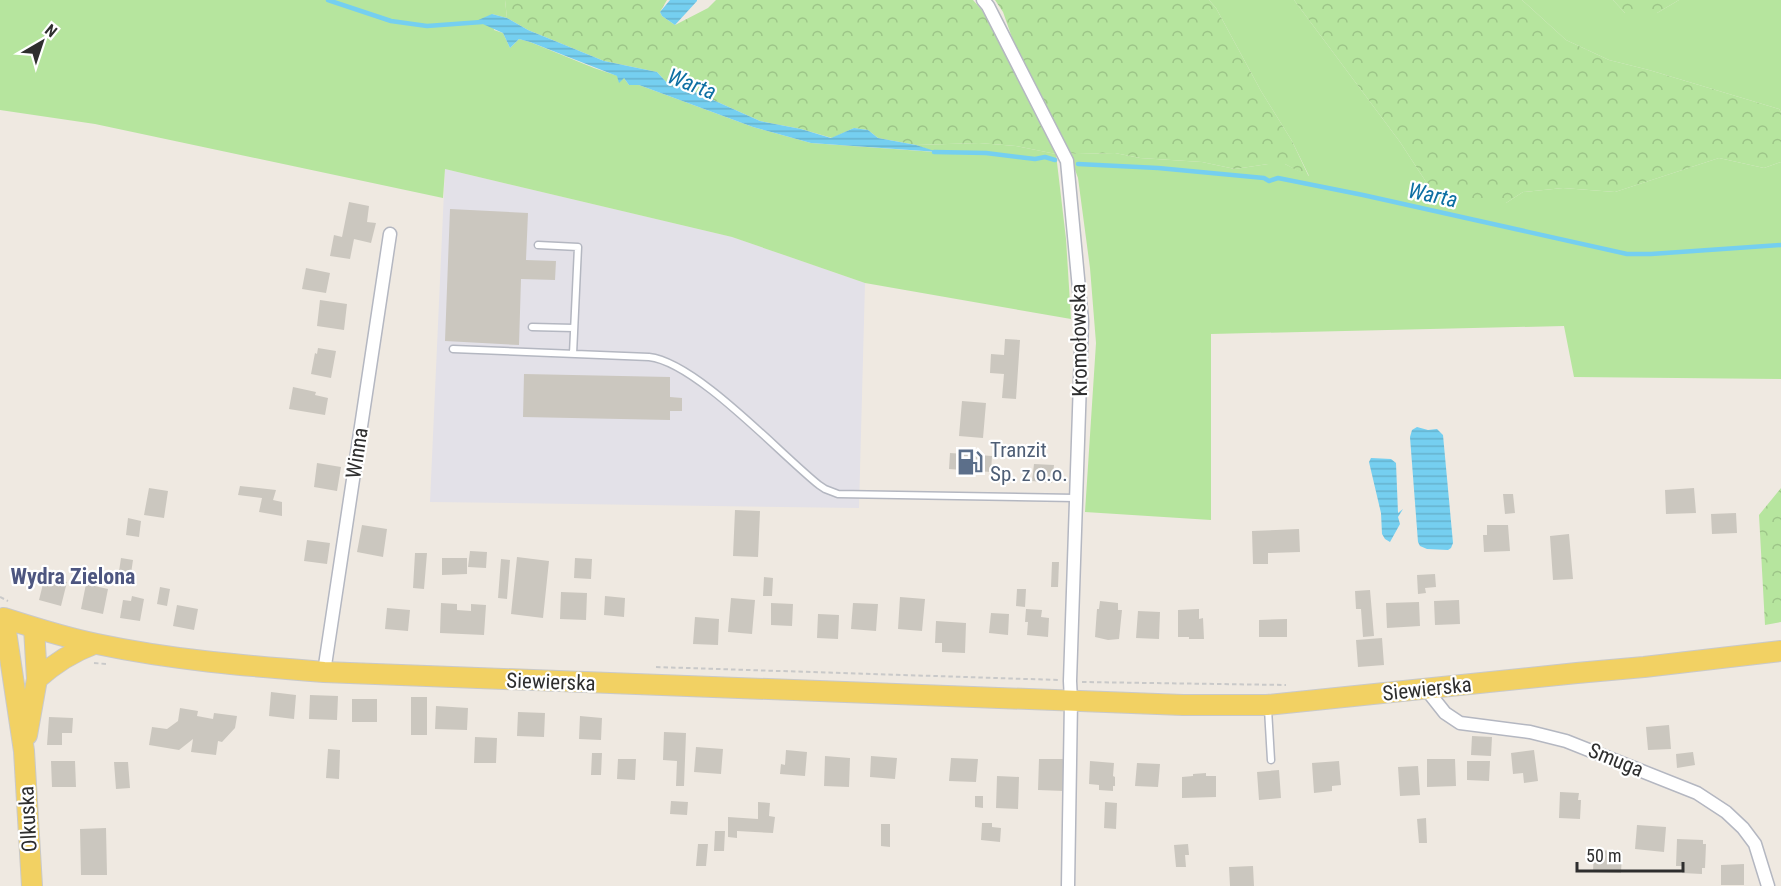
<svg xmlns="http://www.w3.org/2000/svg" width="1781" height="886" viewBox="0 0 1781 886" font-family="'Roboto Condensed',sans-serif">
	<defs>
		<pattern id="forest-crowns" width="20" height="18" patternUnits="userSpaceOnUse" patternTransform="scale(1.5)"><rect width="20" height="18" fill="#b6e59e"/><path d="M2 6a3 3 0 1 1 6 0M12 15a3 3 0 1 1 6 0" fill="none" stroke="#9dc588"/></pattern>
		<pattern id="water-rules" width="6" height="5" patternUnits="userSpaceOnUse" patternTransform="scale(1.5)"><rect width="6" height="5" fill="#75cff0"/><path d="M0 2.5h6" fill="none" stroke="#66b2ce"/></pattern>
	</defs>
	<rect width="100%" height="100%" fill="#efe9e1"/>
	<path fill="#e3e1e8" d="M445 169 732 237 865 283 859 508 430 502Z"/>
	<path fill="#b6e59e" d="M0 0H505L507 18 492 14 494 30 503 33 510 48 519 39 530 42 594 68 624 78 629 85H639L753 127 811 143 935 152 916 145 979 143 1016 146 1056 154 1066 239 1071 319 865 283 732 237 445 169 443 198 95 124 0 110Z
		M1209 0H1294L1400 142 1432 191 1506 203 1523 192 1563 188 1615 192 1719 158 1764 168 1781 162V379L1574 377 1564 326 1211 334V520L1085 512 1096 343 1090 268 1078 178 1069 153 1077 154 1115 153 1140 158 1202 162 1235 169 1268 164H1285L1309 176 1292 141 1261 91 1216 8Z
		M1522 0H1613L1625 13H1657L1679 0H1781V112L1779 109 1649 70 1609 60 1566 40Z"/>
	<path fill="url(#forest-crowns)" d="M505 0H667L660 12 662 16 675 25 708 8 716 0H973L982 10 1006 52 1056 154 1016 146 979 143 916 145 878 138 868 130 854 128 832 138 801 129 760 121 684 87 669 85 657 72 604 61 528 30 507 18Z
		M995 0H1209L1216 8 1261 91 1292 141 1309 177 1285 164H1268L1235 169 1202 162 1140 158 1115 153 1077 154 1069 153 1015 46 1003 12Z
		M1294 0H1522L1566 40 1609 60 1649 70 1779 109 1781 112V162L1764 168 1719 158 1615 192 1563 188 1523 192 1506 203 1460 206 1432 191 1400 142Z
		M1613 0H1679L1657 13H1625Z
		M1781 488V622L1765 625 1759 515Z"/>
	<path fill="url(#water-rules)" d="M670 0H697V1L675 25 662 16 660 12Z
		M492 14 507 18 528 30 604 61 657 72 669 85 684 87 760 121 801 129 831 138 854 128 868 130 878 138 916 145 938 152 811 143 753 127 639 85H629L624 78 619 83 617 76 530 42 519 39 510 48 503 33 476 21Z
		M1417 427 1428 430 1437 429 1443 435 1453 543 1451 548 1448 550 1427 549 1420 546 1418 542 1410 437 1412 430Z
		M1371 458 1391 459 1396 463 1398 513 1403 509 1398 517 1400 524 1390 542 1385 539 1382 534 1381 513 1369 462Z"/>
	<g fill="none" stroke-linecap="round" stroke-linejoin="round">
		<path stroke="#75cff0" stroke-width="4.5" d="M328 0 391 21 427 26 482 22
			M934 152 986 153 1035 159 1045 157 1055 160
			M1078 164 1158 168 1264 178 1269 181 1278 178 1363 195 1627 254H1651L1781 245"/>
	</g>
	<path fill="#cbc7bf" d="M349 202 369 206 367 222 376 223 371 243 354 239 350 259 330 256 334 235 342 237Z
		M450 209 528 213 526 260 556 261 555 280 521 279 519 345 445 341Z
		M306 268 330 273 326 293 302 289Z
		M320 300 347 304 344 330 317 326Z
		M1005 339 1020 340 1016 399 1002 398 1004 374 990 373 991 354 1004 355Z
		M318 348 336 351 331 378 311 374 315 353 317 354Z
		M524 374 670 377V397L682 398V411H670V420L523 417Z
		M293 387 316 392 315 395 328 398 325 415 289 409Z
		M962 401 986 403 983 438 959 436Z
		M950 453 992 456 991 472 949 469Z
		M317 463 341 467 337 491 314 487Z
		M1034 464 1054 465 1052 483 1032 481Z
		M240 486 276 490 273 500 282 502V516L259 512 262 498 238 495Z
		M149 488 168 491 164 518 144 515Z
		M1694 488 1696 513 1666 514 1665 490Z
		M1503 494H1513L1515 513 1505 514Z
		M735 510 760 511 758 557 733 556Z
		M1736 513 1737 533 1712 534 1711 514Z
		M128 518 141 521 139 537 126 535Z
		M362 525 387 529 383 557 357 552Z
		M1487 525H1508L1510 551 1484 552 1483 535H1487Z
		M1299 529 1300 552 1268 553V564H1253L1252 531Z
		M1569 534 1573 579 1553 580 1550 536Z
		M307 540 330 543 327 564 304 561Z
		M470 551 487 552 486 568 468 567Z
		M415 553H427L424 589 413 588Z
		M517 557 549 561 543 618 511 614Z
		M121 558 133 560 130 580 118 578Z
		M442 558H467V574L442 575Z
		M575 558 592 559 591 579 574 578Z
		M501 559 510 560 507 599 498 598Z
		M1052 562H1059L1058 587H1051Z
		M1435 574 1436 587 1425 588 1426 593 1418 594 1417 575Z
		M45 576 67 582 61 606 39 600Z
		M764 577 773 578 772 596H763Z
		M86 584 108 589 103 614 81 609Z
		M160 587 170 589 167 606 157 604Z
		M1017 589H1026L1025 607 1016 606Z
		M1370 590 1374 636 1363 637 1361 609H1356L1355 591Z
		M561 592 587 593 586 620 560 619Z
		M132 596 144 599 140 621 120 618 123 600 131 601Z
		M605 596 625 598 624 617 604 615Z
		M900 597 925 599 922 631 898 629Z
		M731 598 755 600 752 634 728 632Z
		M1459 600 1460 624 1435 625 1434 601Z
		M1100 601 1118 603V610H1122L1119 639 1108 640 1095 637 1097 609H1099Z
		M1419 602 1420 626 1387 628 1386 603Z
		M441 603 457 604V610L471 611V604L486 605 484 635 440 633Z
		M771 603 793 604 792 626 771 625Z
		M853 603 878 604 876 631 851 629Z
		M177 605 198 609 194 630 173 626Z
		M387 608 410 610 408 631 385 629Z
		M1026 609 1042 610 1041 617 1049 618 1048 637 1027 635 1028 622H1025Z
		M1199 609V619L1203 618 1204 639H1189V637H1178V610Z
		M1138 611 1160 612 1159 639 1136 638Z
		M991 613 1009 614 1008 635 989 633Z
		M818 614 839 615 838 639 817 638Z
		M695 617 719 619 718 645 693 644Z
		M1287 619V637H1259V620Z
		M936 621 966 623 965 653 942 652V643H935Z
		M1382 638 1384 665 1358 667 1356 640Z
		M271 692 296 695 294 719 269 716Z
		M310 695 338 696 337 720 309 719Z
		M411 697H427V735H411Z
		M352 699H377V722H352Z
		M436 706 468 708 467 730 435 729Z
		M180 708 198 711 197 716 213 719 214 713 237 716 235 728 222 742 218 741 216 755 191 752 193 739 179 750 149 745 152 727 167 729 178 721Z
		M518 712 545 713 544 737 517 736Z
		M580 716 602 718 601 740 579 739Z
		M49 717 73 718 72 733H62V745H47Z
		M1669 725 1671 749 1648 750 1646 727Z
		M664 732 686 733 684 786H676L677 761 663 760Z
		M1472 736 1492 737 1491 756 1471 755Z
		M475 737 497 738 496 763H474Z
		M696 747 723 749 721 774 694 772Z
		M328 749 340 750 339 779 326 778Z
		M786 750 807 752 805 776 780 774 781 764 785 765Z
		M1534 750 1538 781 1524 783 1523 773 1513 774 1511 753Z
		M1693 752 1695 765 1677 768 1676 754Z
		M592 753H602L601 775H591Z
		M825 756 850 758 849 787 824 786Z
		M871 756 897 758 895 779 870 777Z
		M951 758 978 759 976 782 949 781Z
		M618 759H636L635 780 617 779Z
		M1039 759H1063L1064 791 1038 790Z
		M1427 759H1455L1456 786 1427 787Z
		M51 761H75L76 787H52Z
		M1090 761 1114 763 1113 776 1115 777V786H1113V791L1099 790V785L1089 784Z
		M1339 761 1341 785 1332 786V791L1314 793 1312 763Z
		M1467 761H1490L1489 781 1467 780Z
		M114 762H128L130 788 116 789Z
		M1137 763 1160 764 1158 787 1135 786Z
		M1418 766 1420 795 1400 796 1398 767Z
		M1279 770 1281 798 1259 800 1257 772Z
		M1206 773V776H1216V797L1182 798V777L1193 776V774Z
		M997 776 1019 777 1018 809 996 808Z
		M1560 792 1579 793 1578 800H1581L1580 819 1559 818Z
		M975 796H983V808L975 807Z
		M671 801 688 802 687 815 670 814Z
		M758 802 770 803 769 816 775 817 773 833 737 831V838L728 837V817L758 819Z
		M1105 802 1117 803 1116 829 1104 828Z
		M1426 818 1427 843H1419L1417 819Z
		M982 823H992V827L1001 828 1000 842 981 840Z
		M881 824H890V847L881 846Z
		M1637 825 1666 827 1664 852 1635 849Z
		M106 828 107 875H81L80 829Z
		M715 831H725L724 851H714Z
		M1677 839 1703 840V844H1706L1705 868H1702V874L1682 873V866H1676Z
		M698 844H708L706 866H696Z
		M1188 844 1189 855H1185L1186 867H1176L1174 845Z
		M1594 850 1622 851 1621 873 1593 872Z
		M1744 864V885H1721V865Z
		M1253 866 1254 886H1230L1229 867Z"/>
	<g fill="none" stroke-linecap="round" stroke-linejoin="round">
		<g stroke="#b4b7c1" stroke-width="9">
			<path id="service" d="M538 245 578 247 573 354
				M532 327 574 328
				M453 349 649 357C696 362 779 453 819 485L825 489 838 494 1076 498
				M1268 709 1271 760"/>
		</g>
		<g stroke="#b4b7c1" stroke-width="15">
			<path id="minor" d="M983 0 988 6 1067 161 1082 321 1070 681 1071 701 1068 886
				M324 672 390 234
				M1426 689 1445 713 1460 723 1530 732 1566 741 1697 793 1726 812 1743 828 1755 844 1768 886"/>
		</g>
		<g stroke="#c9c9c9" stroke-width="22">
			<path id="primary" d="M37 679C55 663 72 652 94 644
				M27 735 37 679 34 628
				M32 886 24 751 4 618C35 628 66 638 97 644 172 660 248 666 324 672L1183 705H1267L1577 673 1644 667 1781 651"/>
		</g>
		<path stroke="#c9c9c9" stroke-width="2" stroke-dasharray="4.5 3" stroke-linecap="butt" d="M0 597 8 601
			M94 663 106 664
			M656 667 1058 680
			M1082 682 1286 685"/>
		<use href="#service" stroke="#fff" stroke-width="6"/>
		<use href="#minor" stroke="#fff" stroke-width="12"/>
		<use href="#primary" stroke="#f2d163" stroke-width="20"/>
	</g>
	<defs>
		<g id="fuel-bare" transform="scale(2.07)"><path d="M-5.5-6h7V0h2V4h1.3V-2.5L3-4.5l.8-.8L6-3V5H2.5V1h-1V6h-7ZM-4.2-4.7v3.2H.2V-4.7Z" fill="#5c6f8a" stroke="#fff" stroke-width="2.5" paint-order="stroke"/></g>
	</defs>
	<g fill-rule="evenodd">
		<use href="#fuel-bare" x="970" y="462"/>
	</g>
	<g text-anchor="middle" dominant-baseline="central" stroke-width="4.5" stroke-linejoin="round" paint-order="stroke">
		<g font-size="21" fill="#2e2e2e" stroke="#fff">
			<text transform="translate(1079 340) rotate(-91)">Kromołowska</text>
			<text transform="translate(357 453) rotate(-81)">Winna</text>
			<text transform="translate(551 682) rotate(2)">Siewierska</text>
			<text transform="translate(1427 689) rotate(-6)">Siewierska</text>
			<text transform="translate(1616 760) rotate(22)">Smuga</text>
			<text transform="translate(28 819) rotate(-93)">Olkuska</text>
		</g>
		<g font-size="21" fill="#4e5e75" stroke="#fff" text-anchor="start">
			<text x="990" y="450">Tranzit<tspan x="990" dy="24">Sp. z o.o.</tspan></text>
		</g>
		<g font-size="22" font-style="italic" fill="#0d6fa3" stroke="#fff">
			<text transform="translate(692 84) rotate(21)">Warta</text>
			<text transform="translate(1433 195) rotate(12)">Warta</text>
		</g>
		<g font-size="22" font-weight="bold" fill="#4d5680" stroke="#fff">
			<text x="73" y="576">Wydra Zielona</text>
		</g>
	</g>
	<g transform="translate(42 42) rotate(39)" stroke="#ffffff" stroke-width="4.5" paint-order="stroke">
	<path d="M0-4.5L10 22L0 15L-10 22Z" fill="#2e2e2e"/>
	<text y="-9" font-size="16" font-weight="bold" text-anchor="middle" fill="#2e2e2e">N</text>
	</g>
	<path d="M1577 862v9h106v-9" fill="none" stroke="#2e2e2e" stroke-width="3"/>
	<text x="1586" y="862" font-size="18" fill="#2e2e2e" stroke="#ffffff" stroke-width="4.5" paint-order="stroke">50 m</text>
</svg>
